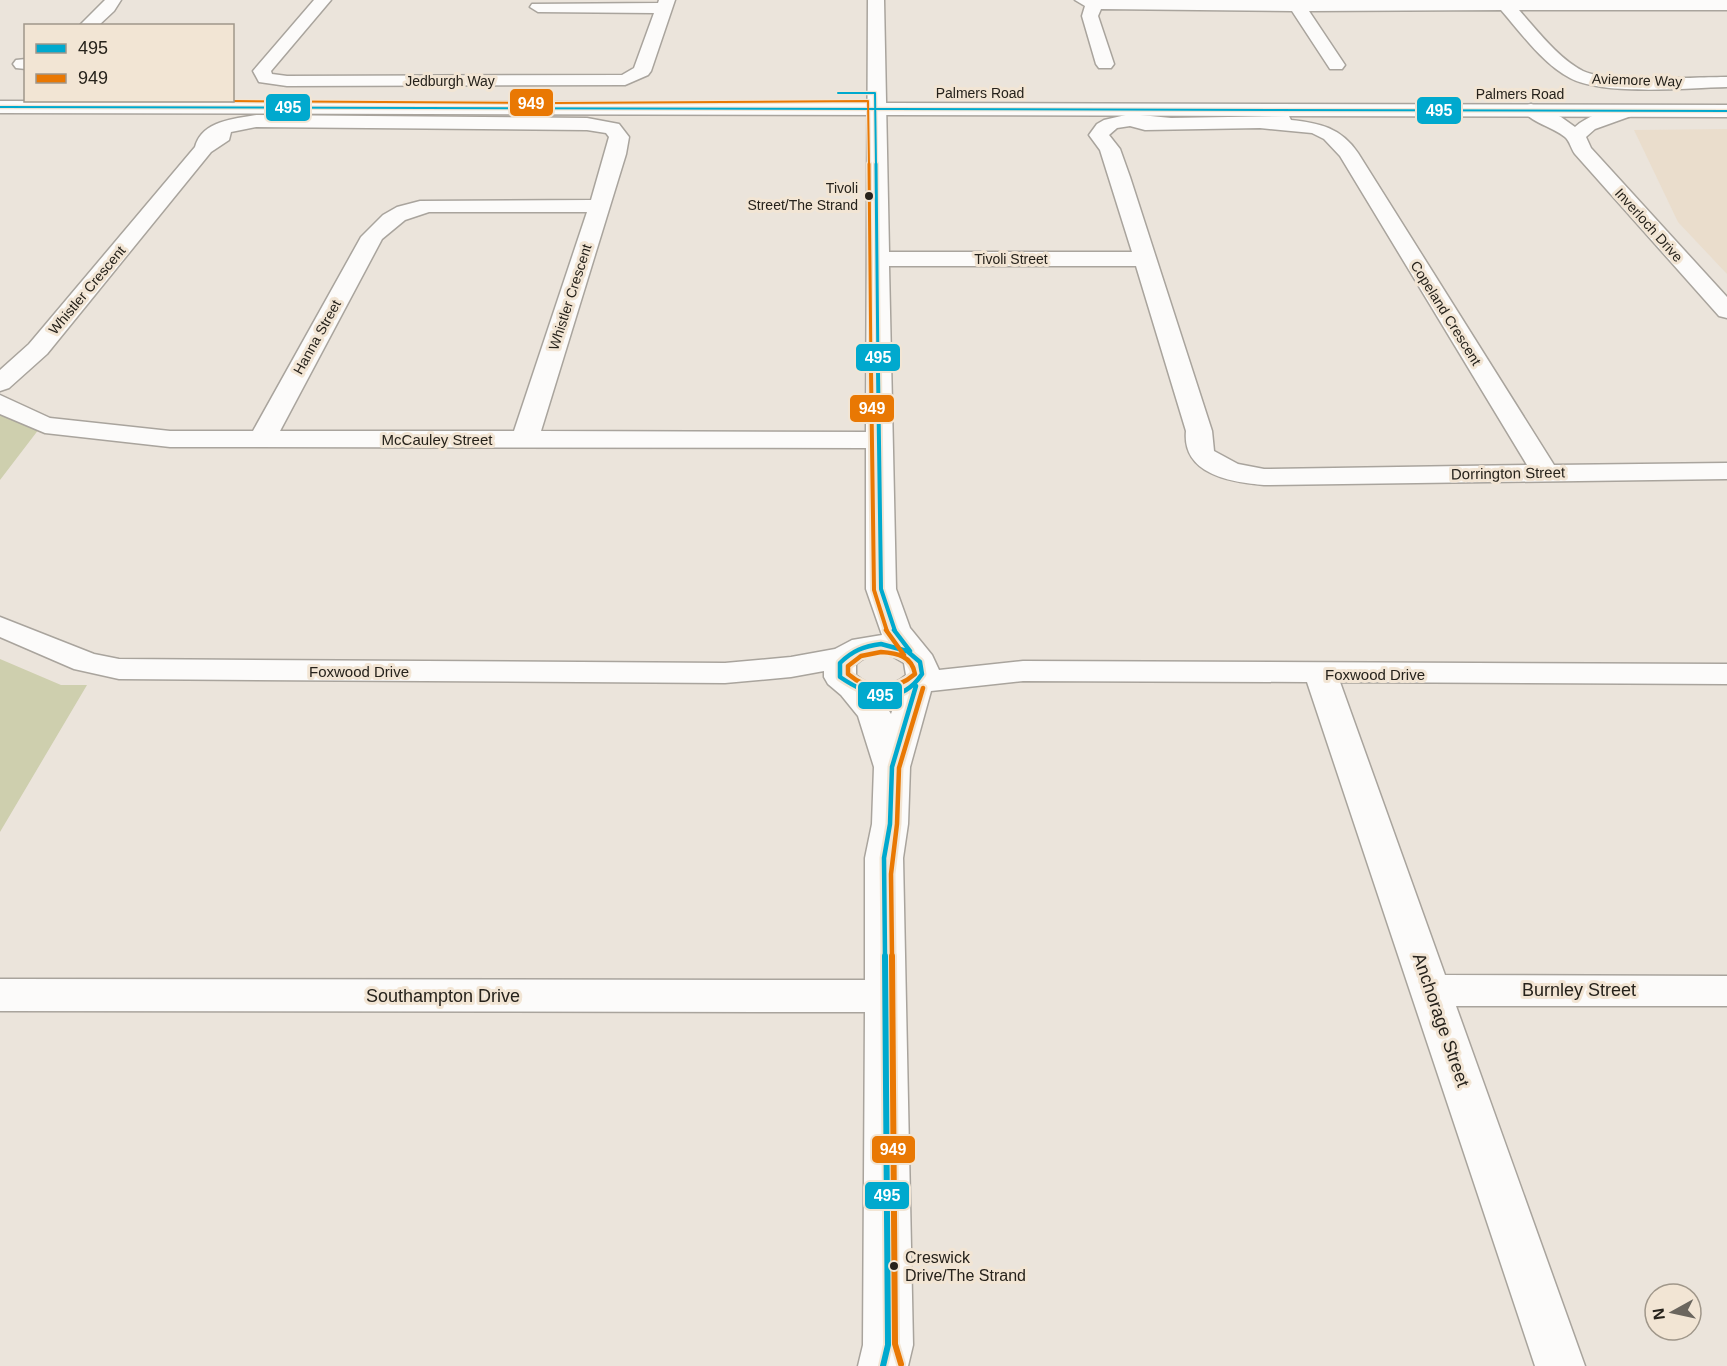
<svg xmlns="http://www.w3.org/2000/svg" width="1727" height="1366" viewBox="0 0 1727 1366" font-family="Arial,sans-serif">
	<rect width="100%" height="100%" fill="#ebe4db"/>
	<path fill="#eaddcc" d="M1727 129V274L1678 222 1634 130Z"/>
	<path fill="#cecfae" d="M0 412 9 419 39 429 0 480Z
		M0 659 61 685H87L0 832Z"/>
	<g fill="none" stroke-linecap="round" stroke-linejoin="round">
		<g stroke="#a9a49d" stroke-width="3">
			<path id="minor" d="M105 0H121L114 11 98 26H79Z
				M314 0H331L271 71 272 74 287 76 622 75 634 68 654 13 538 12 530 7 532 4 658 3 659 0H675L651 71 648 75 625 85 287 86 259 82 253 71Z
				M868 0H884L889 252H1132L1100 150 1089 135 1097 124 1104 120 1130 114 1171 118 1289 116 1291 120C1320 123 1341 128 1358 153L1554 465 1727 463V479L1264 485C1230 482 1182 474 1186 431L1136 266H889L896 589 910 628 932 655 939 670 1023 661 1727 664V684L1340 682 1445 975 1727 976V1006H1456L1585 1366H1535L1307 682 1023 681 931 691 910 767 908 824 903 858 913 1345 908 1366H858L863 1345 865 1012 0 1011V979L865 980V858L872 824 874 767 858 716 841 695 828 684 824 677V671L791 677 725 683 119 679 74 669 0 637V617L94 654 119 659 725 663 791 657 835 649 852 640 882 635 866 589V448L170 447 45 433 0 414V395L50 418 170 431H253L361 237 383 215 397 207 420 201 591 200 609 137 606 133 587 130 256 127 231 132 229 140 211 152 47 354 9 388 0 391V370L29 344 195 147C202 121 233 119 256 115L587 118 619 124 629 137 626 154 541 431 866 432ZM1130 126 1145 130 1260 128 1312 133 1324 139 1340 156 1527 465 1264 469 1238 464 1214 451 1212 431 1130 177 1120 149 1109 135 1117 128ZM429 212H587L514 431H280L382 239 405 220ZM881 654 892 656 904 663 906 675C891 689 871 689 856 675V664C864 657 871 654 881 654ZM894 705 891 714 886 706Z
				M1075 0H1727V10H1519C1537 30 1558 58 1583 71 1608 83 1696 77 1727 77V87C1687 88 1604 96 1570 78 1543 64 1521 33 1501 10L1309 11 1345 65 1342 69H1330L1292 11 1101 9 1098 16 1114 64 1111 68H1099L1096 64 1082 16 1085 6Z
				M26 59V69L16 68 13 64 16 60Z
				M1531 104 1561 117 1575 127C1587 116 1618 103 1634 107L1636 111 1634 115 1595 129 1586 137 1591 148 1727 297V318L1719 316 1575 154C1571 149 1570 141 1565 137 1552 127 1531 122 1522 110L1524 106Z"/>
		</g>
		<g stroke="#a9a49d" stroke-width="3">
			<path id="secondary" d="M0 101 1727 105V117L0 113Z"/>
		</g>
		<use href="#minor" fill="#fcfbfa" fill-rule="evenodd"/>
		<use href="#secondary" fill="#fcfbfa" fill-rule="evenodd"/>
		<g stroke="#f2e5d4" stroke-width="4.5">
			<path id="bus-1-far4" d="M838 93H875L876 165
				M0 107 1727 111"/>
		</g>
		<g stroke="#f2e5d4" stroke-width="6">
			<path id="bus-1-far3" d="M876 164 878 372"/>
		</g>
		<g stroke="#f2e5d4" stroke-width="8">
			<path id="bus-1-far2" d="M878 370 881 589 895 631"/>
		</g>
		<g stroke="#f2e5d4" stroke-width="9">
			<path id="bus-1-far1" d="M894 630 910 651
				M881 644 907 651 920 662 922 674C899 708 868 696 840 677V663C852 651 864 646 881 644Z
				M885 957 884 858 890 824 892 767 916 686"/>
		</g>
		<g stroke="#f2e5d4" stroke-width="10">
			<path id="bus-1" d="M883 1366 888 1345 885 956"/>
		</g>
		<g stroke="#f2e5d4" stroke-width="4.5">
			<path id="bus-2-far4" d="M232 101 556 103 868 101 869 165"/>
		</g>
		<g stroke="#f2e5d4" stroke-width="6">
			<path id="bus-2-far3" d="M869 164 871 372"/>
		</g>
		<g stroke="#f2e5d4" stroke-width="8">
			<path id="bus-2-far2" d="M871 370 874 590 887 631"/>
		</g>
		<g stroke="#f2e5d4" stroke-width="9">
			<path id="bus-2-far1" d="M886 630 904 655
				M881 652C897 653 912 656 915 674 894 692 869 692 848 674V666L861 656Z
				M892 957 891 874 897 824 899 768 923 688"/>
		</g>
		<g stroke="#f2e5d4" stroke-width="10">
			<path id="bus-2" d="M892 956 895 1344 901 1364"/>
		</g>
		<use href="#bus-1-far4" stroke="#00a9ce" stroke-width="2"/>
		<use href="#bus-1-far3" stroke="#00a9ce" stroke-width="3"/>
		<use href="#bus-1-far2" stroke="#00a9ce" stroke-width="4"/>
		<use href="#bus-1-far1" stroke="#00a9ce" stroke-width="4.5"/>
		<use href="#bus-1" stroke="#00a9ce" stroke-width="6"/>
		<use href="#bus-2-far4" stroke="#e97803" stroke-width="2"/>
		<use href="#bus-2-far3" stroke="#e97803" stroke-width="3"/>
		<use href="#bus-2-far2" stroke="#e97803" stroke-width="4"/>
		<use href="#bus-2-far1" stroke="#e97803" stroke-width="4.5"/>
		<use href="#bus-2" stroke="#e97803" stroke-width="6"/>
	</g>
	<g fill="#26221b" stroke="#f2e5d4" stroke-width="2">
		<circle cx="869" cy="196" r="5"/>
		<circle cx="894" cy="1266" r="5"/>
	</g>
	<g text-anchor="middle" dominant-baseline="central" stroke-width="6" stroke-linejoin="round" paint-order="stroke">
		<g font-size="14" fill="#26221b" stroke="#f2e5d4">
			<text transform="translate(1637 80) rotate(2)">Aviemore Way</text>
			<text x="450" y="81">Jedburgh Way</text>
			<text x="980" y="93">Palmers Road</text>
			<text x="1520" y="94">Palmers Road</text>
			<text transform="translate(1649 225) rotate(48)">Inverloch Drive</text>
			<text x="1011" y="259">Tivoli Street</text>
			<text transform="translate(87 290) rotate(-50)">Whistler Crescent</text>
			<text transform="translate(570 297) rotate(-72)">Whistler Crescent</text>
			<text transform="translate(1446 313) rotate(58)">Copeland Crescent</text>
			<text transform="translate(317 337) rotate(-61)">Hanna Street</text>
		</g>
		<g font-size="14" fill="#26221b" stroke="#f2e5d4" text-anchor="end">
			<text x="858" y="188">Tivoli<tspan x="858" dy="17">Street/The Strand</tspan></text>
		</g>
		<g font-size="15" fill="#26221b" stroke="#f2e5d4">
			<text x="437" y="439">McCauley Street</text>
			<text transform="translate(1508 473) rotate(-1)">Dorrington Street</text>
			<text x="359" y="671">Foxwood Drive</text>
			<text x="1375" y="674">Foxwood Drive</text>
		</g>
		<g font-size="16" fill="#26221b" stroke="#f2e5d4" text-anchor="start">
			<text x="905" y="1257">Creswick<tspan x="905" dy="18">Drive/The Strand</tspan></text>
		</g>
		<g font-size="18" fill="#26221b" stroke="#f2e5d4">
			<text x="1579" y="990">Burnley Street</text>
			<text x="443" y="996">Southampton Drive</text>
			<text transform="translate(1441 1020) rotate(71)">Anchorage Street</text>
		</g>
	</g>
	<g stroke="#f2e5d4" stroke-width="2">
		<rect x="509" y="88" width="45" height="29" rx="6" fill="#e97803"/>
		<rect x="265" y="93" width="46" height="29" rx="6" fill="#00a9ce"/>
		<rect x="1416" y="96" width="46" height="29" rx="6" fill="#00a9ce"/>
		<rect x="855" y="343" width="46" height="29" rx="6" fill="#00a9ce"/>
		<rect x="849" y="394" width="46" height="29" rx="6" fill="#e97803"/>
		<rect x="857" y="681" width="46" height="29" rx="6" fill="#00a9ce"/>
		<rect x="871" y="1135" width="45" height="29" rx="6" fill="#e97803"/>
		<rect x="864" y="1181" width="46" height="29" rx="6" fill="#00a9ce"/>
	</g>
	<g font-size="16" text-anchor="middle" font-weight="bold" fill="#fff">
		<text x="531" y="109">949</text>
		<text x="288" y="113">495</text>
		<text x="1439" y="116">495</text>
		<text x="878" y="363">495</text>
		<text x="872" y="414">949</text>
		<text x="880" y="701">495</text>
		<text x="893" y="1155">949</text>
		<text x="887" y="1201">495</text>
	</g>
	<rect x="24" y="24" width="210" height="78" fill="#f2e5d4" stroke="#a0978a" stroke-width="1.5"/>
	<rect x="36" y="44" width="30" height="9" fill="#00a9ce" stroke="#a0978a" stroke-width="1.5"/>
	<text x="78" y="54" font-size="18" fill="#26221b">495</text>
	<rect x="36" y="74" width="30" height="9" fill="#e97803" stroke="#a0978a" stroke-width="1.5"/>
	<text x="78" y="84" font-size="18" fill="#26221b">949</text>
	<g transform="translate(1673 1312) rotate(262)"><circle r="28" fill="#f2e5d4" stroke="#a0978a" stroke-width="1.5"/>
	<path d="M0-4.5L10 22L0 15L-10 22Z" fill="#6b665e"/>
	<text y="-9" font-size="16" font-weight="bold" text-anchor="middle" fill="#26221b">N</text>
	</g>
</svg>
